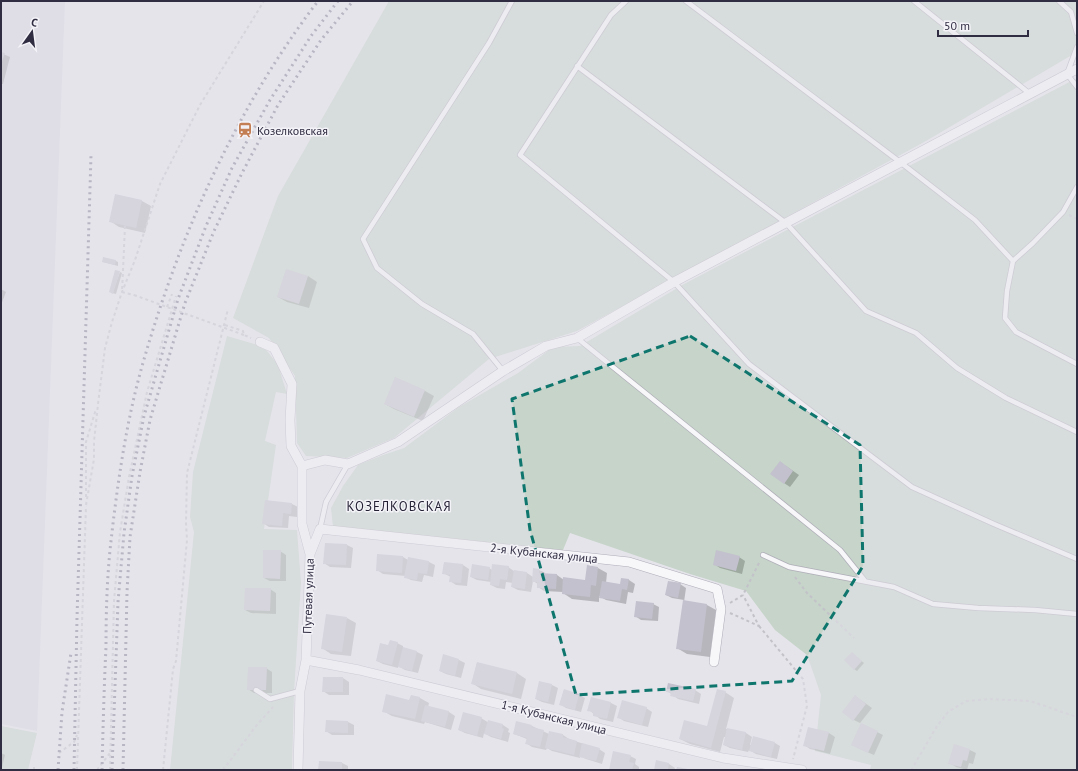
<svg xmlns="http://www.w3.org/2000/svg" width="1078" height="771" viewBox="0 0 1078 771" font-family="'PT Sans',sans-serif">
	<rect width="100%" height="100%" fill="#e5e4eb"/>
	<path fill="#d7d6df" d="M1 1H65L37 731 1 724Z"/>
	<path fill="#c6d4c9" d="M389 1H1077V52L926 141 577 331 489 359 394 438 347 458 306 456 297 443 295 376 269 338 233 318 278 196Z
		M1077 78V770H870L871 765 815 751 821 695 807 655 775 630 746 591 690 574 570 533 563 550 333 527 331 508 343 486 358 465 383 455 404 448 459 407 518 373 553 347 580 346 684 284Z
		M227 336 264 347 278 365 287 394 276 392 265 441 276 445 264 529 297 530 301 583 294 692 292 770H170L194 532 190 517 193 472Z
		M1 726 37 733 28 770H1Z"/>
	<path fill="#0003" d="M1 53 10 57 3 84H1Z
		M116 195 142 201 151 206 145 233 119 227 110 221Z
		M116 261 118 262V266L103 262Z
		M120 272 122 273 116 294 112 293Z
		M308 276 317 282 309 308 287 302 278 297Z
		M1 289 6 292 1 305Z
		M425 391 434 396 423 421 394 409 385 404Z
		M786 466 799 475 790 487 784 483Z
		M292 504 298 507 297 517 289 516 288 528 269 527 263 523Z
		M347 545 353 548 351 568 330 567 324 563Z
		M280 551 286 555V581H270L264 578Z
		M403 557 408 560 429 562 435 565 433 577 424 575 422 582 411 580 405 577 406 576 383 574 377 570Z
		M739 557 745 561 742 574 720 568 714 564Z
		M444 563 463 565 469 569 467 586 456 585 450 581 451 577 443 573Z
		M508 567 514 571 527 573 533 577 539 570 545 573 544 574 557 575 564 580 586 581 598 568 607 573 606 583 621 586 622 579 629 580 635 584 633 593 628 592 626 604 606 600 599 596V602L572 599 563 593V592L544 591 538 587V584L533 581 531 592 518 590 512 587 513 583 506 582 505 589 497 588 491 585V582L477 580 471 577 489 568 492 570Z
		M680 584 686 588 684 602 707 605 716 610 710 657 687 654 677 648 684 600 672 598 666 595Z
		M270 589 276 593V614L251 613 245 610Z
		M653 604 659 607 658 621 641 620 635 616Z
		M347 618 356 623 351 656 331 654 322 648Z
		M397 643 403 646V648L417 652 423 655 418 673 405 670 398 666V668L383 664 377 661 389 646Z
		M854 655 864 663 857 671 854 669Z
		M459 660 465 663 461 678 446 674 440 671Z
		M477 663 517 673 526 679 521 699 481 689 472 683Z
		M266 668 272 672V693H254L248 689Z
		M343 678 349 682V695H329L323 691Z
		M552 685 558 688 554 705 542 702 536 699Z
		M564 690 579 695 585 698 581 712 566 708 560 704Z
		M695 690 701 694 699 704 678 699 667 691Z
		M725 692 734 698 726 729 746 733 752 737 750 745 775 743 780 746 777 759 756 754 749 750 748 752 730 748 724 745 726 737H724L720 752 690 744 680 739 708 728Z
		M411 696 420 698 429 703 428 707 449 712 455 716 451 730 425 722 424 724 392 716 383 711 410 701Z
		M855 696 872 708 860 723 854 720Z
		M592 698 611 703 617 706 613 722 600 719 589 710Z
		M646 708 652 712 648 727 624 721 618 717Z
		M481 718 489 723V721L503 725 509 729 508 732 510 733 508 742 491 737 484 733 483 738 465 733 459 730Z
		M327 721 348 722 354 725V735H332L326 731Z
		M532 726 549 734 563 735 569 739 599 749 605 753 602 764 586 759 580 756V758L552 751 547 748 546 750 532 747 526 743 527 739 514 734Z
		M877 732 883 735 874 755 858 748Z
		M829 733 835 737 830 754 810 749 804 745Z
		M955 746 970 750 976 753 973 764 969 763 967 770 956 767 950 763Z
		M1 753 5 755 2 767H1Z
		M630 756 636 759 635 764 639 767V770H610Z
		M342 763 348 766V770H319Z
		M669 764 675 768 674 770H655Z"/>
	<path fill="#c3c1cd" d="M1 52 5 53 1 64Z
		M115 194 142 200 136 228 109 222Z
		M103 257 116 260 115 265 102 262Z
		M286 269 308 276 299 304 277 297Z
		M115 270 120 271 113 294 109 292Z
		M395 377 425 390 414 417 384 404Z
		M780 461 793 471 784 484 770 474Z
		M265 500 292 503 291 514 283 513 282 526 262 524Z
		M325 543 347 544 346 565 323 564Z
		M263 550H281L280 579 263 578Z
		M716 550 740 556 736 571 713 565Z
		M377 554 403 556 402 573 376 571Z
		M408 557 429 561 427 574 418 573 417 580 404 578Z
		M444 562 463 564 461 583 449 582 450 575 442 574Z
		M472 564 490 567 488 580 470 577Z
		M492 564 509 566 507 580 500 579 499 586 490 585Z
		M587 565 598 567 596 586 591 585 590 597 562 594 563 577 585 580Z
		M533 568 539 569V573L557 574 556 589 537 588V582H532Z
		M514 570 527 572 525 589 511 587Z
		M621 578 629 579 627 590 622 589 620 601 599 598 602 581 620 584Z
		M668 581 681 583 678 598 665 595Z
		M245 588H271L270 611 244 610Z
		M683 600 707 604 701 652 676 649Z
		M636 601 654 603 652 619 634 617Z
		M326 614 347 617 342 652 321 649Z
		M390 640 398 642 392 665 376 661 380 643 388 645Z
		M403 647 417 651 412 671 398 667Z
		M852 652 862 661 854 670 844 660Z
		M443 654 459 659 455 676 439 671Z
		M477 662 517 672 512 694 471 684Z
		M248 667H267L266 690H247Z
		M323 677H343V692H322Z
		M539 681 552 684 548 702 535 699Z
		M668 683 696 689 693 701 670 696 671 693 666 692Z
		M564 689 579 694 575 710 559 705Z
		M717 689 726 691 711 748 679 739 684 720 707 726Z
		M386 694 409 700 411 695 420 697 415 719 382 712Z
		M855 695 866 704 853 721 842 712Z
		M591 697 611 702 607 719 593 716V712L587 711Z
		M622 700 647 707 642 725 617 718Z
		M425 705 449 711 445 727 421 721Z
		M463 712 482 717 477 736 458 730Z
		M326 720 348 721V733L325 732Z
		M488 720 503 724 502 728 504 729 501 739 484 734Z
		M516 721 532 725 531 727 544 730 540 747 525 744 527 738 513 734Z
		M861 723 878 731 868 753 851 745Z
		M808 727 829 732 824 751 803 746Z
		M727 728 746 732 742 750 723 745Z
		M549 731 563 734V737L577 741 574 755 545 748Z
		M753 736 775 742 771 757 749 751Z
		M582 743 600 748 596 761 579 757Z
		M954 744 970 749 967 761 963 760 961 767 948 764Z
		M613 751 631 755 629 762 634 763 632 770H609Z
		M656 760 669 763 668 770H654Z
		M319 761 342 762V770H318Z
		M677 767 688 769V770H676Z"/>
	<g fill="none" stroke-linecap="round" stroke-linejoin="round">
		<g stroke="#afadb8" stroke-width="6">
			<path id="service" d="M626 1 611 15 520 155 674 282 749 364 912 487 994 524 1077 559
				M686 1 900 162 975 220 1013 261 1033 243 1063 212 1077 187
				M914 1 1029 93
				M1059 1 1071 12 1077 33
				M1077 47 1067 74 1077 87
				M577 66 786 223 866 311 916 333 957 368 1006 398 1077 432
				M1013 261 1007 291 1005 318 1016 332 1077 364
				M577 338 840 550 865 581
				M503 371 473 334 422 304 377 268 363 239 489 43 512 1
				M320 529 326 502 348 464
				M763 555 789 567 894 587 933 604 978 608 1035 610 1077 614
				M256 690 270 699 300 691"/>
		</g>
		<g stroke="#afadb8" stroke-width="10">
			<path id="minor" d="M260 342 274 348 292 384 290 420 291 446 302 466V524L310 554 306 660 300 691 298 770
				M302 466 325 460 348 464 398 442 503 371 546 346 577 338 674 282 1077 69
				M310 554 320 529 629 562 717 589 721 609 714 662
				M306 660 359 670 723 758 802 770"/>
		</g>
		<path stroke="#c3c2c9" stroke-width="2" stroke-dasharray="3 3" stroke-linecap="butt" d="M1069 215 1077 219
			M125 226 122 292 134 295
			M167 307 172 294
			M225 325 243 331 244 335 251 338
			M86 497V442L96 409
			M86 505 94 459V442L98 404 105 348 112 322 122 292 135 260 160 184 200 105 264 1
			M795 577 807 593 854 638
			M730 603 743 595 760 561
			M730 613 759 626 743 595
			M759 626 803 679 807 706 793 759
			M59 753 74 742 77 735
			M34 770V766
			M77 770 86 506
			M97 770 110 753
			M110 770 114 601 120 532 129 477 147 392 176 296
			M163 770 173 669 176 661 187 540 186 523 187 473 228 309
			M223 770 256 726 273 707
			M911 770 912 769 937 726 948 712 966 701 989 699 1030 701 1077 717"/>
		<use href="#service" stroke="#f7f6f9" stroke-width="4.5"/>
		<use href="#minor" stroke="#f7f6f9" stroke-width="9"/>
		<path stroke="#817e93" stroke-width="3" stroke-dasharray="2 4" stroke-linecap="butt" d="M58 770 62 712 71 653
			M74 770 77 618 91 155
			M102 770C103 729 104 688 106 647 106 612 107 576 111 541 118 479 127 416 145 356 182 229 238 106 318 1
			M112 770 118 602 124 533 132 476 144 416 178 299 206 226 232 168 270 100 311 36 338 1
			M123 770 127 592 130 537 140 472 150 420 185 303 214 231 242 173 278 105 321 40 353 1"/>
		<path stroke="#c3c2c9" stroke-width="2" stroke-dasharray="3 3" stroke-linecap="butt" d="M134 295 244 335"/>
	</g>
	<path d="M0 0H1078V771H0ZM690 336 860 445 863 566 792 681 576 695 530 530 512 399Z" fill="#e5e4eb" fill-opacity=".55" fill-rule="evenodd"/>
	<path fill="none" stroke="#0f766e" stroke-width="3" stroke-dasharray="8 5" stroke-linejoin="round" d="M690 336 860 445 863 566 792 681 576 695 530 530 512 399Z"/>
	<defs>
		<g id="station-bare" transform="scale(1.2)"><path d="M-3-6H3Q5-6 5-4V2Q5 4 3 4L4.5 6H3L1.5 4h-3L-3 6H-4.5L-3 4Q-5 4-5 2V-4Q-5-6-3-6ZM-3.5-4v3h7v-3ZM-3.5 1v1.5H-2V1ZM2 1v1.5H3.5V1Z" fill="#c47e54" stroke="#f4f3f8" stroke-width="2.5" paint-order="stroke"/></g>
	</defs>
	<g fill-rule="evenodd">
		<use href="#station-bare" x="245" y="130"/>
	</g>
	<g text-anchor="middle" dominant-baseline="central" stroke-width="3" stroke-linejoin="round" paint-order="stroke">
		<g font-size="12" fill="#302d42" stroke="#f4f3f8" text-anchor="start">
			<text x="257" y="130">Козелковская</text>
		</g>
		<g font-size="12" fill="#302d42" stroke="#f4f3f8">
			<text transform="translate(544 553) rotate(6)">2-я Кубанская улица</text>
			<text transform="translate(308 596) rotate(-88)">Путевая улица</text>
			<text transform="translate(554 717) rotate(14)">1-я Кубанская улица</text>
		</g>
		<g font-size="13" letter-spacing="1" fill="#221f33" stroke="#f4f3f8">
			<text x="399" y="506">КОЗЕЛКОВСКАЯ</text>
		</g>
	</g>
	<rect width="1078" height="771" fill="none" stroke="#302d42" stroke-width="4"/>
	<g transform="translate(32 32) rotate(14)" stroke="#f4f3f8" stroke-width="3" paint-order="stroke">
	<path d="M0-3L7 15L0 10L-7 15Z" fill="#302d42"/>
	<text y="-6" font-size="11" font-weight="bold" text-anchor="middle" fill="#302d42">С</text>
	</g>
	<path d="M938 30v6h90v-6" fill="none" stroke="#302d42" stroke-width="2"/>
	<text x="944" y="30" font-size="12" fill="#302d42" stroke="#f4f3f8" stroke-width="3" paint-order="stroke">50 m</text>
</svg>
